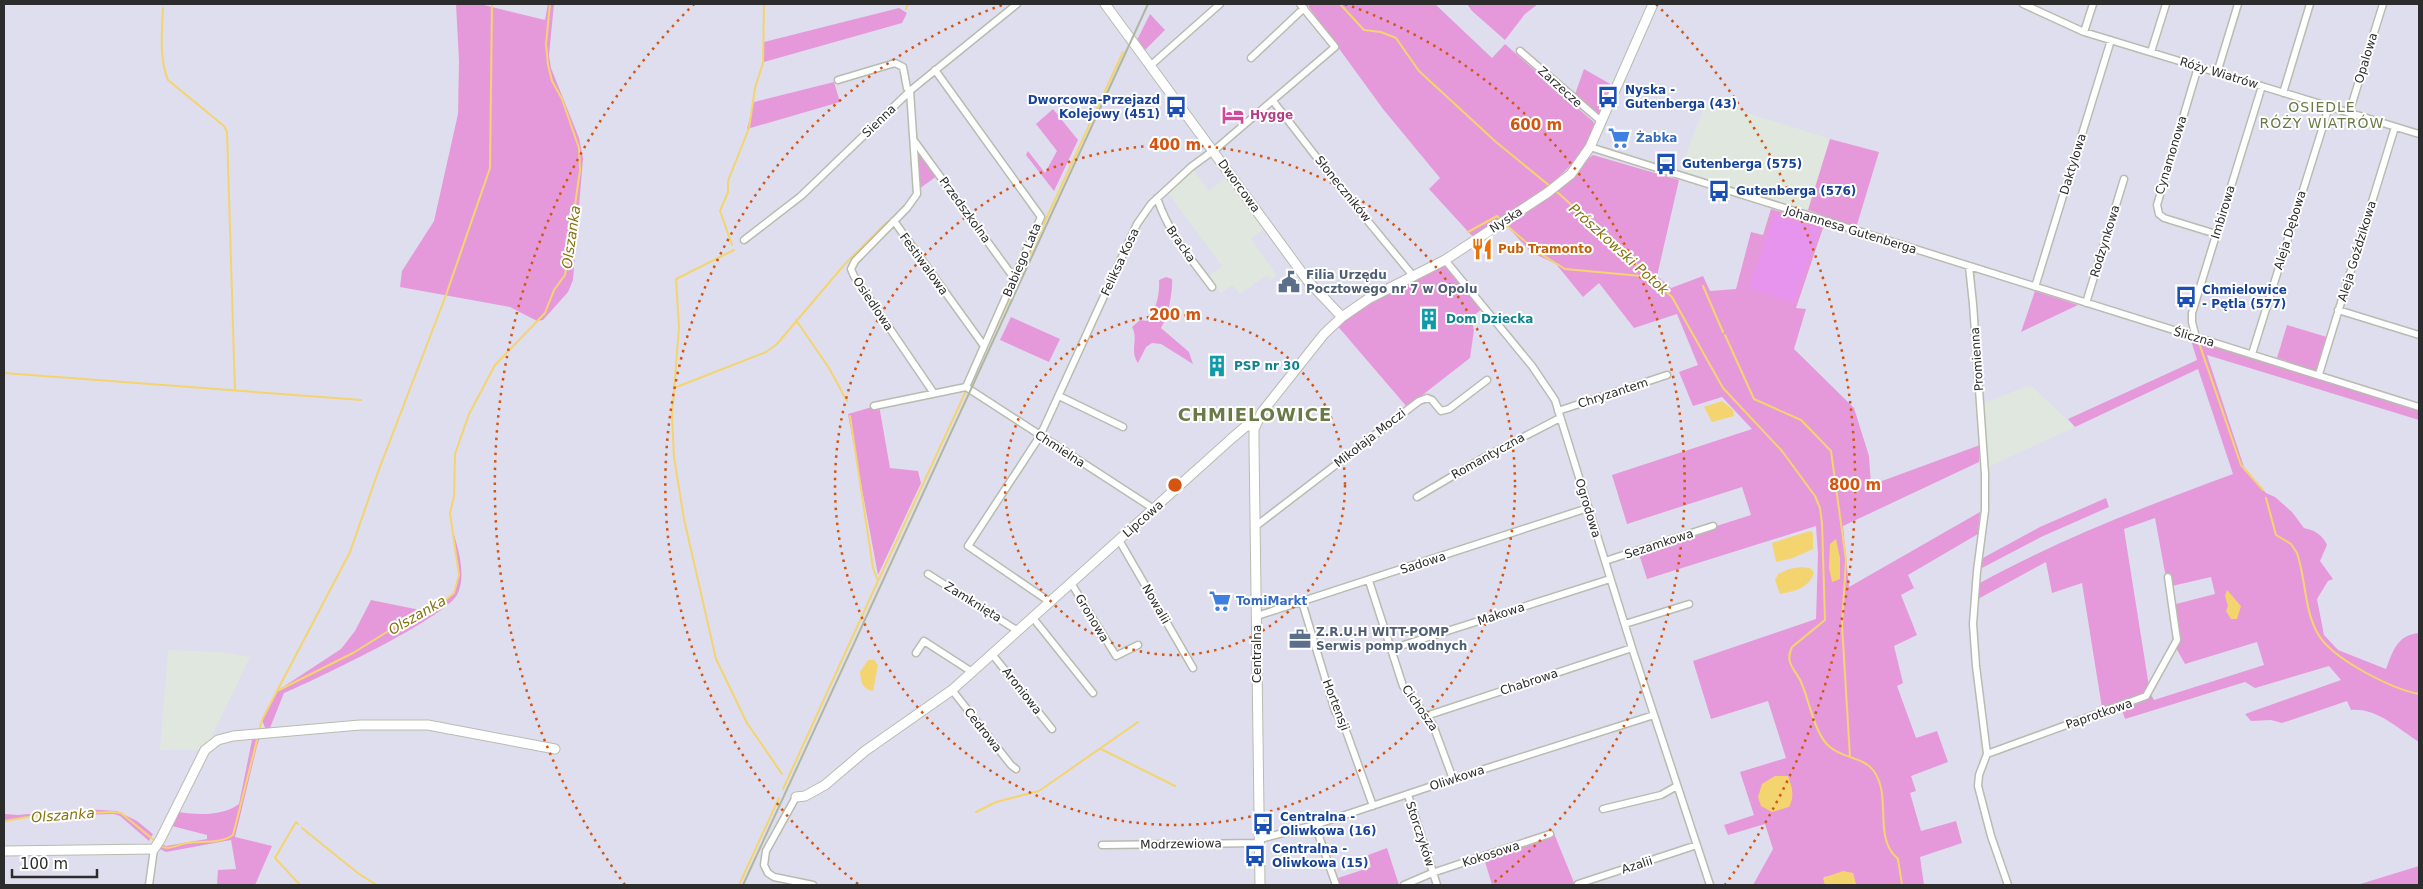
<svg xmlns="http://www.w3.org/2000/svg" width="2423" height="889" viewBox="0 0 2423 889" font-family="'DejaVu Sans',sans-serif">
	<rect width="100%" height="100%" fill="#dfdeee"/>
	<path fill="#e0e7df" d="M1707 100 1830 139 1808 210 1680 170Z
		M1191 167 1209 191 1227 177 1264 228 1251 239 1277 275 1271 280 1267 275 1240 294 1232 285 1221 293 1208 277 1222 266 1166 190Z
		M2030 385 2075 427 1988 467 1982 404Z
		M168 650 223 652 250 657 205 750H160Z"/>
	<path fill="#e699da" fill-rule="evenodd" d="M456 4H480L545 20 548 4H554L549 55 551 68 579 138 583 158 573 280 568 292 543 320 537 321 510 307 400 287 402 271 434 221 458 114 459 61Z
		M1311 4H1435L1492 58 1505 44 1597 125 1578 158 1554 182 1473 237 1429 189 1440 178 1383 109 1308 6Z
		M1467 4H1538L1525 14 1505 40 1472 11Z
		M899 8 907 13 902 23 764 62V42Z
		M1150 14 1165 30 1145 50 1137 40Z
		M1584 69 1612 85 1599 118 1574 97Z
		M834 82 840 102 747 129 754 102Z
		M1053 109 1078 140 1054 191 1026 155 1028 151 1045 173 1057 151 1036 124Z
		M1830 139 1879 152 1856 228 1808 210Z
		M920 153 937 176 919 189 918 154Z
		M1593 155 1679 180 1657 276 1671 288 1703 276 1710 291 1736 289 1751 232 1763 235 1771 209 1824 225 1796 308 1806 309 1794 349 1854 408 1869 456 1871 485 1980 445 1979 462 1843 526 1849 587 1980 512 1978 534 1908 575 1914 588 1901 595 1917 635 1894 646 1903 683 1897 686 1916 738 1937 731 1948 762 1911 776 1916 791 1910 793 1921 831 1956 821 1962 843 1920 857 1924 885H1856L1853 873 1824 877 1825 885H1753L1773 849 1765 824 1728 835 1724 825 1754 815 1740 772 1786 758 1768 701 1711 719 1693 661 1816 619 1818 554 1816 526 1647 579 1638 551 1751 515 1742 487 1627 524 1612 475 1752 429 1722 397 1693 406 1679 372 1698 365 1677 314 1634 328 1599 283 1583 297 1556 264 1531 252 1503 222Z
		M1445 260 1484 307 1471 318 1474 330 1470 358 1407 407 1335 323Z
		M1166 277 1172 279C1173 290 1169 306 1167 317 1166 321 1162 324 1161 328L1189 352 1193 364 1161 344 1152 343 1146 347 1138 363C1129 350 1139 339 1132 327L1140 320 1147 321C1156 310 1160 295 1159 280Z
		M2035 291 2078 305 2021 332Z
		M1011 317 1060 339 1049 362 1000 340Z
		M2287 325 2327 337 2317 371 2277 358Z
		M2191 340 2419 410V420L2207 355 2244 467 2266 493 2275 497 2292 512 2304 528C2314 530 2323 535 2327 545L2320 561 2333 579 2328 581 2317 599 2324 635 2338 650 2386 669C2393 651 2397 635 2419 633V742C2398 729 2378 708 2351 710L2347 701 2282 723 2271 720 2251 721 2245 714 2341 680 2329 666 2255 688 2245 682 2125 719 2121 707 2103 714 2082 583 2052 593 2046 562 1978 599V584C2060 539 2146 506 2233 474L2198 369 2075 427 2068 419 2197 360ZM2155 518 2168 589 2172 586 2211 577 2215 594 2176 604 2175 646 2185 664 2257 642 2264 665 2154 700 2150 693 2124 529Z
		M879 405 890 468 918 471 921 483 878 575 848 414Z
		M2106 498 2109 507 2041 537 1980 569 1981 559 2040 527Z
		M453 531C458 549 467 576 457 595 443 619 315 680 284 693L268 733 259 740 257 746 235 837 272 846 255 885H217L218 870 236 869 231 840 166 852 158 848 161 844 166 846 207 839V835L172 826 174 811C194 815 222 817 239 804L253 735 267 733 262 720 277 691 341 649 355 631 371 600 425 611 442 603 454 593 459 575Z
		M85 809 117 811 137 821 153 834 149 841 120 816 114 814 32 816 4 822 5 814 18 815Z
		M1553 831 1575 885H1492L1483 855Z
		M1387 848 1399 885H1340L1338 878 1371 867 1368 855Z
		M2419 866V885H2357Z"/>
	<path fill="#e794ee" d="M1774 215 1819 230 1794 303 1749 288Z"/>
	<path fill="#f3d46e" d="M1722 401 1733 410 1734 416 1712 422 1704 407Z
		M1810 531 1813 533V549L1793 558 1776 562 1772 543Z
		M1836 539 1840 558V579L1832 582 1829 568 1830 544Z
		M1801 567 1810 568 1814 572C1810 588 1795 591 1780 594L1775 580 1778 574 1789 569Z
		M2227 590 2241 606 2237 619H2231L2226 611 2228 606 2225 596Z
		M868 660H874L878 665 873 691C862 689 861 682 860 672Z
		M1775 776H1788C1792 787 1795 796 1789 807L1772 812 1761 806 1758 797 1762 784Z
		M1843 871 1853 873 1856 885H1825L1823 878Z"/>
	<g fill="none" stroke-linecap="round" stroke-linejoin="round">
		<path stroke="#f3d46e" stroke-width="2" d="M1340 4 1364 30 1381 32 1396 38 1419 71 1496 142 1551 187
			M163 8C162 31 159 59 168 80L224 126 227 132 235 391
			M906 9 908 4
			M1555 190 1672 297 1723 388 1782 451 1815 496 1820 508 1822 523 1825 620 1792 647C1790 652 1788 656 1790 662 1792 669 1798 675 1801 682 1809 699 1815 736 1830 747 1842 758 1863 757 1873 770 1893 796 1872 837 1898 859L1902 885
			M1505 224 1536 251 1565 269 1641 276 1647 275
			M1468 232 1497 216 1500 219
			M732 245 720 211 728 192V181L749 128 755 88 763 63 764 4
			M734 250 676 279 679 327 672 416 674 457 684 519 716 659 747 723 782 774
			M1703 286 1723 332
			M796 320 829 368 847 401
			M1725 335 1754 399 1801 420 1831 451 1846 560 1842 625 1850 757
			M989 343 1123 52
			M2199 343 2241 465 2263 490
			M4 373 361 400
			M674 388 766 352 777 344 844 265 887 222
			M2266 498 2276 535 2291 544 2297 553C2306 579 2304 610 2318 634 2332 659 2392 689 2419 694
			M879 579 966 391
			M277 691 350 552 378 472 446 295 490 168 492 4
			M259 731 262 720 277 691 353 653 403 622 442 603 454 593 459 575 450 513 454 496 455 454 469 414 495 365 545 313 554 290 565 275 580 170 579 148 562 99 552 81 548 65 546 44 550 4
			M1101 749 1175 786
			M783 789 878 581 873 568 850 416
			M976 812 996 802 1039 791 1138 722
			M4 821 40 815 112 812 121 813 155 841
			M298 824 296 822 275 858 300 885
			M302 828 359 874 377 885
			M160 846C169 851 178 844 187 843 202 841 220 844 233 835L258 736
			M739 885 779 798"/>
		<g stroke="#b8bcae" stroke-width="9">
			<path id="street" d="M2023 4 2084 32 2419 134
				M2084 32 2093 4
				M1520 51 1602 122
				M2151 52 2166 4
				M1251 58 1304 8
				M1150 66 1220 4
				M2198 67 2157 205 2159 214 2164 218 2216 234
				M935 70 1041 217 966 387
				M2217 73 2238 4
				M838 80 895 63 903 67 907 88 910 91 917 194 907 208 855 261 851 269 854 276 933 392
				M2283 93 2310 4
				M1273 101 1338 185 1414 277
				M2349 113 2383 4
				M915 142 1014 278
				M1590 147 2419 407
				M1157 198C1169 234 1190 257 1212 287
				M894 221 984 346
				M744 240 801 196 911 90 1017 4
				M1445 260 1532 366 1555 400 1632 648 1710 885
				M1969 266 1973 304 1985 474V510L1977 571 1973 624 1976 666 1987 754 1979 775 1978 786 1991 836 2008 885
				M2035 287 2111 40
				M2086 303 2124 179
				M2338 310 2419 335
				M2196 338 2192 322V313L2262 86
				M2252 354 2329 107
				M2319 374 2395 127
				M966 387 1154 509
				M1059 396 1123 427
				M874 406 966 387
				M1558 411 1667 375
				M1417 497 1485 457 1560 418
				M1256 526 1419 401 1427 398 1432 400 1441 411 1449 409 1487 380
				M1119 540 1193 668
				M1605 561 1713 526
				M928 574 1018 631
				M1369 581 1403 686 1433 725 1453 779
				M1071 583 1116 656 1138 645
				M1050 602 968 546 1040 436 1137 224 1151 204 1191 167 1217 148 1335 47 1300 4
				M1302 602 1335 711 1345 728 1373 806
				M1257 616 1588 508
				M1033 618 1093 693
				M1625 624 1689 604
				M1391 649 1610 579
				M916 653 924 641 972 672
				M992 654 1052 729
				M952 690 1011 765 1016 769
				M1426 716 1632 648
				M1987 754 2146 696 2177 640 2168 577
				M1408 795 1437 885
				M796 797 766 851 764 865 768 873 774 877 813 885
				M1603 809 1661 795 1677 786
				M1315 825 1336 885
				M1260 839 1315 825 1453 779 1654 715
				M1102 845 1260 843
				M1578 884 1697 845
				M149 885 154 849
				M1404 885 1432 873 1550 834"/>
		</g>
		<g stroke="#b8bcae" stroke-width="11">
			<path id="secondary" d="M1105 4 1308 281 1342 317
				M796 797 805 796 825 785 865 751 952 690 1231 439 1245 427 1256 423
				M4 851 154 849 160 840 205 750 218 740 233 736 360 725H428L555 749
				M1260 885 1254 444V429L1262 412 1324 334 1342 317 1368 299 1445 260 1547 193 1571 174 1590 147 1653 4"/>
		</g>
		<use href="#street" stroke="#fff" stroke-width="6"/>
		<use href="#secondary" stroke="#fff" stroke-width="9"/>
		<path stroke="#afb7a0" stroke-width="2" d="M743 885 1148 4"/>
	</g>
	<g fill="none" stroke="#d5540f" stroke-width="2.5" stroke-dasharray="2.5 5">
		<circle cx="1175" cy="485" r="170"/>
		<circle cx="1175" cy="485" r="340"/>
		<path d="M858 884A510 510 0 0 1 1005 4M1345 4A510 510 0 0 1 1492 884"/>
		<path d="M625 885A680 680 0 0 1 694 4M1656 4A680 680 0 0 1 1725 885"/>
	</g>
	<defs>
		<g id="bus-bare" transform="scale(1.725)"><path d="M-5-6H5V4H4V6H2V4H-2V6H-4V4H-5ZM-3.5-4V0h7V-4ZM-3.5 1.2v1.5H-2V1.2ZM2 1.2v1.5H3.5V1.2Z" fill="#1a4fb4" stroke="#fff" stroke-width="2.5" paint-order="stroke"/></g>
		<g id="hotel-bare" transform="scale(1.725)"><path d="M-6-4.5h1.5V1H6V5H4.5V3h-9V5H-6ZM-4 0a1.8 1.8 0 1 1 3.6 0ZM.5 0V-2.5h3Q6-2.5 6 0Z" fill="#d1479c" stroke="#fff" stroke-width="2.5" paint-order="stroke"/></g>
		<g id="supermarket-bare" transform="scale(1.725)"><path d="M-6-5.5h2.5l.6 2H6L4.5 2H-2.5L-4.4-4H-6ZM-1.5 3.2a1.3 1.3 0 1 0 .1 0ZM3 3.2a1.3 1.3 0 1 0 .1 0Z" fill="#3f7fe0" stroke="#fff" stroke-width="2.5" paint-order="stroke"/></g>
		<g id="restaurant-bare" transform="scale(1.725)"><path d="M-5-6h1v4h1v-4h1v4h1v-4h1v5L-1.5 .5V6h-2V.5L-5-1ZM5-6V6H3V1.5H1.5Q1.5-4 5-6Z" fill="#e8710a" stroke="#fff" stroke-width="2.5" paint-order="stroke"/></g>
		<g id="civic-bare" transform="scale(1.725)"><path d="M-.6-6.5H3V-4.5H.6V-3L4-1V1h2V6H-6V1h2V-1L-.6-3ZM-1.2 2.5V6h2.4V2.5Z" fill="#5c6f8a" stroke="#fff" stroke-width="2.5" paint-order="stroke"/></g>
		<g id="building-bare" transform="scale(1.725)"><path d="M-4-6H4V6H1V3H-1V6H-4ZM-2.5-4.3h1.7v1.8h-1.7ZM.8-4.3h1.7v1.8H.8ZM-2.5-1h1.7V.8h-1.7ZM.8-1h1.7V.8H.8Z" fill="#0f9aa8" stroke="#fff" stroke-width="2.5" paint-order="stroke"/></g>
		<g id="office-bare" transform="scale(1.725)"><path d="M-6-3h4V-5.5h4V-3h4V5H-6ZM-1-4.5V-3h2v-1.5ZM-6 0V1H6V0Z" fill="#5c6f8a" stroke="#fff" stroke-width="2.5" paint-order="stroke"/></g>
	</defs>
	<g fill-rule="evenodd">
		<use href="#bus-bare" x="1608" y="97"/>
		<use href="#bus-bare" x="1176" y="107"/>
		<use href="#hotel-bare" x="1233" y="115"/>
		<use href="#supermarket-bare" x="1619" y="138"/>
		<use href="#bus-bare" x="1666" y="164"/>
		<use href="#bus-bare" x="1719" y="191"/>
		<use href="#restaurant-bare" x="1482" y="249"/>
		<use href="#civic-bare" x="1289" y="282"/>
		<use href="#bus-bare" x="2186" y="297"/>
		<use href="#building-bare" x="1429" y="319"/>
		<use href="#building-bare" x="1217" y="366"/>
		<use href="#supermarket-bare" x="1220" y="601"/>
		<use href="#office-bare" x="1300" y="639"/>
		<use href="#bus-bare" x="1263" y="824"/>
		<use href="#bus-bare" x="1255" y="856"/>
	</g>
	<g text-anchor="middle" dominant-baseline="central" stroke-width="4" stroke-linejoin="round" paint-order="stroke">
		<g font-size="12" fill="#2c2c2c" stroke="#fff">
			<text transform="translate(2366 58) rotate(-73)">Opalowa</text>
			<text transform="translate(2219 73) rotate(17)">Róży Wiatrów</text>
			<text transform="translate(1560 87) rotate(42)">Zarzecze</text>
			<text transform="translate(879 121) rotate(-44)">Sienna</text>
			<text transform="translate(2171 155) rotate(-73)">Cynamonowa</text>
			<text transform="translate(2073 164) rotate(-73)">Daktylowa</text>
			<text transform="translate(1239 186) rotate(54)">Dworcowa</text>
			<text transform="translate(1343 189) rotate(51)">Słoneczników</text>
			<text transform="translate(965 210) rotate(54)">Przedszkolna</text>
			<text transform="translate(2223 212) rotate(-73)">Imbirowa</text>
			<text transform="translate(1506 220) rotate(-33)">Nyska</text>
			<text transform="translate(1851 230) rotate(17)">Johannesa Gutenberga</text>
			<text transform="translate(2290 230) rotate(-73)">Aleja Dębowa</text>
			<text transform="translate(2105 241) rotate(-73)">Rodzynkowa</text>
			<text transform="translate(1181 244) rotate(55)">Bracka</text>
			<text transform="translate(2357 251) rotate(-73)">Aleja Goździkowa</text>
			<text transform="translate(1022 260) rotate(-67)">Babiego Lata</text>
			<text transform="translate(1120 262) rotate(-65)">Feliksa Kosa</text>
			<text transform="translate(924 264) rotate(54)">Festiwalowa</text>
			<text transform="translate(873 304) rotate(56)">Osiedlowa</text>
			<text transform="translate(2194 337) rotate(16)">Śliczna</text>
			<text transform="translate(1977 359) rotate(-94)">Promienna</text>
			<text transform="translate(1613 393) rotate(-18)">Chryzantem</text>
			<text transform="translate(1370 438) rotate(-38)">Mikołaja Moczi</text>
			<text transform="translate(1060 449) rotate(33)">Chmielna</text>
			<text transform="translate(1488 456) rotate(-29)">Romantyczna</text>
			<text transform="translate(1588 508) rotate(73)">Ogrodowa</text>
			<text transform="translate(1143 519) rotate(-41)">Lipcowa</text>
			<text transform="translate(1659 544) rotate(-18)">Sezamkowa</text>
			<text transform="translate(1423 563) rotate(-18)">Sadowa</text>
			<text transform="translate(973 602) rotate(32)">Zamknięta</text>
			<text transform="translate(1156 604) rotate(60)">Nowalii</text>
			<text transform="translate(1501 614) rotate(-18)">Makowa</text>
			<text transform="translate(1092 618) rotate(59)">Gronowa</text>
			<text transform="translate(1257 654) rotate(-90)">Centralna</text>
			<text transform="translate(1529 682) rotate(-18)">Chabrowa</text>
			<text transform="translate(1022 691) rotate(52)">Aroniowa</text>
			<text transform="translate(1336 705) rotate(69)">Hortensji</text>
			<text transform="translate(1420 708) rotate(55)">Cichosza</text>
			<text transform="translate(2099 714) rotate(-19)">Paprotkowa</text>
			<text transform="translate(983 730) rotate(52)">Cedrowa</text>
			<text transform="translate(1457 778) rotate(-18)">Oliwkowa</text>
			<text transform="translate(1420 834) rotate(72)">Storczyków</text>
			<text transform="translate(1181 844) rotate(-1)">Modrzewiowa</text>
			<text transform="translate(1491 854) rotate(-18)">Kokosowa</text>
			<text transform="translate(1637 865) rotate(-18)">Azalii</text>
		</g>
		<g font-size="12" font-weight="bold" fill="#164399" stroke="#fff" text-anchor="start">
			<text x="1625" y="90">Nyska -<tspan x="1625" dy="14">Gutenberga (43)</tspan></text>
			<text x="1160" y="100" text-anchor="end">Dworcowa-Przejazd<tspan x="1160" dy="14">Kolejowy (451)</tspan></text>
			<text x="1682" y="164">Gutenberga (575)</text>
			<text x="1736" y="191">Gutenberga (576)</text>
			<text x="2202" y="290">Chmielowice<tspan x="2202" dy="14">- Pętla (577)</tspan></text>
			<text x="1280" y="817">Centralna -<tspan x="1280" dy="14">Oliwkowa (16)</tspan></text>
			<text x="1272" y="849">Centralna -<tspan x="1272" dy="14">Oliwkowa (15)</tspan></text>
		</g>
		<g font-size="12" font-weight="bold" fill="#b23c85" stroke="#fff" text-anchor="start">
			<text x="1250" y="115">Hygge</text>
		</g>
		<g font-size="12" font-weight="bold" fill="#366cbe" stroke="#fff" text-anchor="start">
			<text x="1636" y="138">Żabka</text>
			<text x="1236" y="601">TomiMarkt</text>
		</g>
		<g font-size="12" font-weight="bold" fill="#c56008" stroke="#fff" text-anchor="start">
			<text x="1498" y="249">Pub Tramonto</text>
		</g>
		<g font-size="12" font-weight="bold" fill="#4e5e75" stroke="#fff" text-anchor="start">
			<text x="1306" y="275">Filia Urzędu<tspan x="1306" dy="14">Pocztowego nr 7 w Opolu</tspan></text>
			<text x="1316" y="632">Z.R.U.H WITT-POMP<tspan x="1316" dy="14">Serwis pomp wodnych</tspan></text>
		</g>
		<g font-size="12" font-weight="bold" fill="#0d838f" stroke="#fff" text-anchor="start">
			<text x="1446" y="319">Dom Dziecka</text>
			<text x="1234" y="366">PSP nr 30</text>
		</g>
		<g font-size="14" letter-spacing="1" fill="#697a47" stroke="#fff">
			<text x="2322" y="107">OSIEDLE<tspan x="2322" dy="16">RÓŻY WIATRÓW</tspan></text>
		</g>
		<g font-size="14" font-style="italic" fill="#86730b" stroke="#fff">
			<text transform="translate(571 237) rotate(-82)">Olszanka</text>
			<text transform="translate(1619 249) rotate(42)">Prószkowski Potok</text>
			<text transform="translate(417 615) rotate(-30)">Olszanka</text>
			<text transform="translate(63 815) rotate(-4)">Olszanka</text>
		</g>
		<g font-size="18" font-weight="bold" letter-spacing="1" fill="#697a47" stroke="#fff">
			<text x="1255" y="414">CHMIELOWICE</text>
		</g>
	</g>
	<circle cx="1175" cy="485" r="8" fill="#d5540f" stroke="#fff" stroke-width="2.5"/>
	<g font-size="15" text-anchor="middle" font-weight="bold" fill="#d5540f" stroke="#fff" stroke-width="4" stroke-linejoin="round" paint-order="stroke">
		<text x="1536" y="130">600 m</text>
		<text x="1175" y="150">400 m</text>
		<text x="1175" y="320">200 m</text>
		<text x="1855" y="490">800 m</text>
	</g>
	<rect width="2423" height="889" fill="none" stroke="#2c2c2c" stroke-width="10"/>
	<path d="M12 869v8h85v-8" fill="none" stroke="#2c2c2c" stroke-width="2.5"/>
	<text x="20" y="869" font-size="15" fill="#2c2c2c" stroke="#ffffff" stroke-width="4" paint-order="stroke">100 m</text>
</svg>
